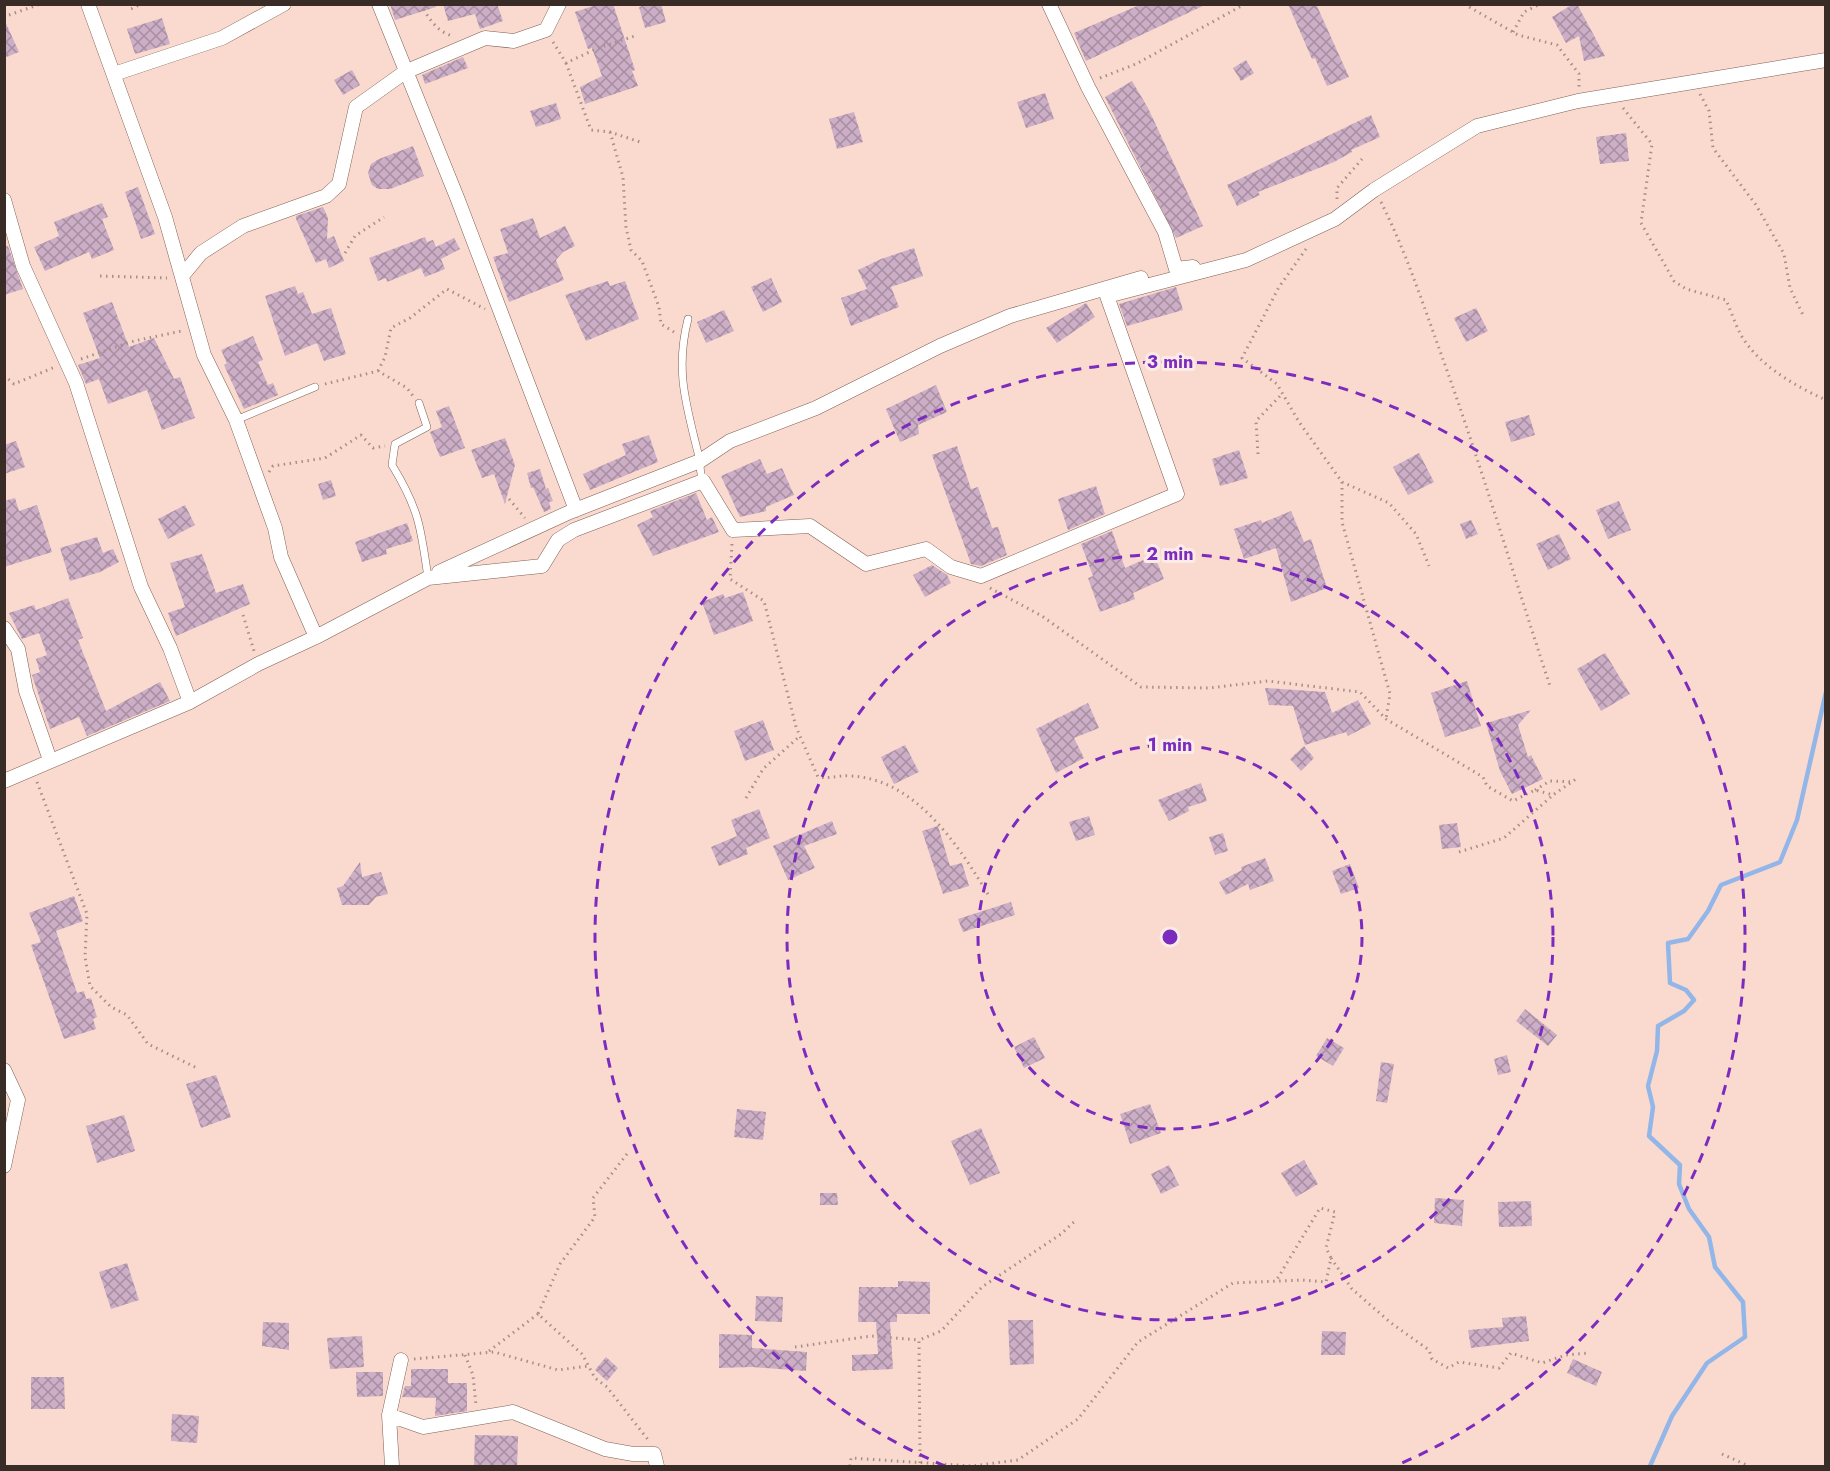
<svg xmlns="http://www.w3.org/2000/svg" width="1830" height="1471" viewBox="0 0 1830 1471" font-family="Jost,sans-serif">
	<defs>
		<pattern id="building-cross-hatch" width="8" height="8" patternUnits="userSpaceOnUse" patternTransform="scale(1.5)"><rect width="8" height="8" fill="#ccaec6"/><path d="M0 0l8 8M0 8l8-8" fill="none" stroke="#a78ea1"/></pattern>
	</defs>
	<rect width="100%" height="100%" fill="#fadacf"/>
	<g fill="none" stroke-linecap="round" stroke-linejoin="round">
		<path stroke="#93b6e9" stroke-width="4.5" d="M1650 1466 1672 1416 1707 1363 1745 1337 1743 1302 1715 1267 1709 1237 1689 1209 1679 1184 1680 1165 1649 1136 1653 1107 1648 1086 1657 1051 1658 1026 1684 1011 1694 1000 1686 990 1670 983 1668 943 1688 939 1708 911 1721 885 1780 862 1797 820 1826 692"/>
	</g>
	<path fill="url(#building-cross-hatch)" d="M390 4H435L436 7 395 20Z
		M443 4H497L503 21 480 29 475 14 448 21Z
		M599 4H613L635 70 632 71 638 86 585 104 580 87 602 76 592 48 588 49 575 12Z
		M648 4H661L666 22 645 28 639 7Z
		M1142 4H1207L1086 61 1074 33Z
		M1288 4H1316L1349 77 1327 86 1315 58 1312 59Z
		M1573 4H1577L1605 56 1584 61 1579 36 1566 43 1552 17Z
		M162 18 170 44 135 54 127 29Z
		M4 19 19 52 4 58Z
		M463 57 468 68 425 84 422 75Z
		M1246 60 1254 73 1241 81 1233 68Z
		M352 70 360 85 343 95 334 80Z
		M1132 81 1148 108 1203 226 1176 238 1105 97Z
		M1045 93 1054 119 1026 128 1017 102Z
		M556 103 561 119 536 127 530 111Z
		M854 112 863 142 837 149 829 119Z
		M1371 115 1380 137 1351 150 1352 152 1334 162 1258 192 1260 195 1237 206 1227 185Z
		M1626 133 1629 161 1600 164 1596 137Z
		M413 146 424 176 390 189H378L372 185 368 173 371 164 379 159Z
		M138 187 155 234 141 239 125 192Z
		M102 203 108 217 102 219 114 250 92 259 89 252 45 271 34 247 59 236 54 222Z
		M323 207 328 218 327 239 334 236 344 261 329 268 326 259 316 263 296 219V216Z
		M533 218 540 238 565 226 575 246 563 252 556 260 564 280 509 302 493 257 508 253 500 229Z
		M425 237 427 242 433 240 436 247 454 238 460 249 441 259 445 269 425 277 421 268 387 282 386 278 378 281 369 258Z
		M8 246 23 289 4 295V247Z
		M914 248 923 276 891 287 899 307 851 326 841 298 867 289 858 270 881 259Z
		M771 278 782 302 763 312 751 287Z
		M608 281 610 286 625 281 639 319 586 341 565 295Z
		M295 286 298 294 303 292 312 314 331 308 346 354 324 361 317 343 285 356 265 296Z
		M1176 287 1183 310 1127 326 1119 304Z
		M112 302 129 347 154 338 174 379 180 377 195 418 162 430 147 390 108 404 99 379 86 384 78 365 100 358 83 313Z
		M1086 303 1095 317 1057 343 1046 328Z
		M1476 308 1488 331 1466 342 1454 318Z
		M724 310 734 331 706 343 697 322Z
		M253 336 263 360 258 362 268 385 273 383 278 395 244 409 224 365 227 363 221 350Z
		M936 385 947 412 918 425 919 434 900 442 886 409Z
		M449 406 465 448 440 457 430 432 442 427 436 411Z
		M1529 415 1535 435 1511 442 1505 422Z
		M649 435 658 462 590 490 583 474 626 455 622 444Z
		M505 438 515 465 505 504 494 474 482 478 471 450Z
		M16 441 25 467 4 474V445Z
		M957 446 971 489 978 487 992 528 998 527 1007 555 981 566 971 564 932 455Z
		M1239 450 1248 478 1220 486 1212 459Z
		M1419 453 1434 482 1408 495 1393 467Z
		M760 459 767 474 782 468 794 495 766 507V511L740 517 721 476Z
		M540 469 546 489 548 488 553 501 549 502 551 509 544 512 533 487 531 488 527 473Z
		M331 480 336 496 323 500 318 484Z
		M1096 486 1105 514 1068 530 1058 499Z
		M696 493 707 520 712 517 719 532 653 556 637 525 653 517 650 511Z
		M15 498 19 511 37 505 52 552 4 567V501Z
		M1619 501 1631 530 1608 539 1596 510Z
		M185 505 195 525 168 539 158 519Z
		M1291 511 1304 542 1311 539 1327 588 1291 602 1276 548 1244 559 1234 529 1261 520 1262 523Z
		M1471 520 1478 534 1466 539 1460 524Z
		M407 523 413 541 386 549 387 554 362 562 355 542Z
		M1112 531 1125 568 1154 555 1164 579 1133 593 1135 599 1100 612 1088 578 1093 576 1081 544Z
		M1559 534 1571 559 1548 570 1536 544Z
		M97 537 103 553 113 549 119 562 100 572 70 581 60 548Z
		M202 554 216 593 243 584 250 604 176 636 168 613 185 607 170 563Z
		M932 565 947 575 951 583 925 597 913 575Z
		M743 592 753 621 714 635 702 602 723 594 725 598Z
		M68 598 83 638 78 640 106 711 160 682 170 701 87 736 79 717 50 729 32 675 40 672 36 659 47 655 39 633 22 639 9 613 34 605 36 610Z
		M1605 653 1630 694 1601 711 1577 669Z
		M1467 681 1481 726 1445 737 1431 693Z
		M1265 688 1325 692 1332 713 1358 700 1371 724 1348 736 1346 732 1305 745 1293 706 1269 705Z
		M1088 703 1099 728 1074 738 1084 758 1056 773 1036 729Z
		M1531 710 1518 725 1528 757 1531 755 1543 779 1512 794 1500 771 1486 723Z
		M763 720 774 750 745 761 734 731Z
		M905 745 919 772 894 784 881 757Z
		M1304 746 1314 758 1301 771 1290 759Z
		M1201 783 1207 801 1188 807 1189 811 1169 821 1158 800Z
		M759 809 770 838 746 848 748 854 719 866 711 847 737 836 731 820Z
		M1089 816 1095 835 1076 841 1069 822Z
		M832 821 837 834 804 846 815 868 788 880 773 846Z
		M1457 823 1461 847 1442 849 1439 825Z
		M938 826 950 866 962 863 969 886 943 894 922 831Z
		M1223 833 1228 851 1215 855 1209 837Z
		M1265 858 1274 881 1250 890 1248 884 1226 895 1219 882 1242 870 1241 867Z
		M360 862 362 877 381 872 388 894 376 897 369 905H342L337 888 343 886Z
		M1350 864 1359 888 1341 894 1332 871Z
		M74 896 83 921 56 931 77 993 84 991 86 999 91 998 97 1017 93 1019 96 1029 64 1039 31 945 41 942 29 913Z
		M1011 902 1015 915 963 932 958 919Z
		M1525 1009 1557 1035 1548 1046 1516 1021Z
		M1034 1037 1045 1058 1024 1068 1014 1047Z
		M1327 1038 1344 1048 1333 1066 1316 1056Z
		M1507 1055 1511 1072 1498 1075 1494 1059Z
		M1381 1062 1394 1064 1387 1103 1376 1101Z
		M216 1075 231 1117 201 1128 186 1084Z
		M1150 1104 1161 1133 1130 1144 1120 1114Z
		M737 1109 766 1112 763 1140 734 1137Z
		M124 1115 135 1151 97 1163 86 1126Z
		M981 1128 1000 1173 970 1185 951 1141Z
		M1304 1160 1318 1184 1296 1197 1281 1173Z
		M1169 1165 1179 1185 1161 1194 1151 1174Z
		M820 1193H837L838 1205H820Z
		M1435 1198 1464 1200 1462 1226 1434 1223Z
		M1531 1201 1532 1226 1499 1227 1498 1202Z
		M127 1263 139 1300 111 1309 99 1272Z
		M898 1281 930 1282V1314H897V1322H890L893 1369 852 1371V1355L878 1354 876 1322H858L859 1287H898Z
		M756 1296 783 1297 782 1322 755 1321Z
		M1526 1316 1529 1341 1471 1348 1468 1330 1503 1327 1502 1318Z
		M1008 1320H1033L1034 1364 1010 1365Z
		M263 1322 289 1323V1350L262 1346Z
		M1322 1331 1346 1332 1345 1355H1321Z
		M719 1334 752 1335V1348L807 1352 806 1371 752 1367 719 1368Z
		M362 1336 364 1367 330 1369 327 1338Z
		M606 1357 618 1368 607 1381 595 1370Z
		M1573 1359 1602 1372 1596 1386 1567 1373Z
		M411 1369H448V1383H467V1411L435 1416 436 1398 402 1397 405 1386H411Z
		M356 1372H383V1396L357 1397Z
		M31 1377H64L65 1409H31Z
		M172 1414 199 1416 197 1443 171 1441Z
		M475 1435 518 1436 517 1467H474Z"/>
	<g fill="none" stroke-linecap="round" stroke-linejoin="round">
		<g stroke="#805f53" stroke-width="8">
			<path id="lane" d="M688 319C675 370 686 404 698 453 701 463 699 472 703 481
				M419 403 427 427 395 444 392 465C419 509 421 528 428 578
				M236 420 315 387"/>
		</g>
		<g stroke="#805f53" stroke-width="15">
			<path id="street" d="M88 4 165 217 204 355 236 420 275 528 281 557 316 637
				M379 4 458 200 576 510
				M1049 4 1088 87 1165 232 1176 269 1193 267
				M114 74 222 38 284 4
				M4 200 23 266 76 383 141 587 170 648 190 702
				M182 276 201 253 243 226 326 196 339 184 356 107 405 72 485 38 514 41 546 30 559 4
				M439 572 570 512 700 461 730 441 816 408 940 346 1010 316 1141 278
				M4 628 18 649 26 691 50 760
				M4 781 190 702 258 664 316 637 428 578 542 566 558 540 574 530 703 481 733 530 810 526 866 564 926 549 951 567 981 576 1177 494 1107 296 1246 260 1335 219 1374 190 1477 126 1578 101 1826 60
				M4 1070 18 1100 4 1166
				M389 1415 423 1427 513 1412 605 1449 633 1454H654L657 1466
				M392 1466 389 1415 401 1360"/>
		</g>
		<path stroke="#a78f86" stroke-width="3" stroke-dasharray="1.5 4.5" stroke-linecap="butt" d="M128 4 131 9 141 4
			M421 4C428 18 437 32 453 36
			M1464 4 1518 35 1557 45 1579 74V87
			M9 15 40 4
			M1513 32 1524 12 1540 4
			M553 42 566 63 598 48 635 36
			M566 63 591 130 610 132 640 142
			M1100 78 1136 64 1245 4
			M1700 94 1709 111 1713 148 1756 205 1784 254 1790 288 1803 315
			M1623 108 1652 144 1641 223 1674 281 1686 289 1726 300C1731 311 1735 324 1741 335 1758 365 1795 386 1826 400
			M610 132 623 177 626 227 631 250 642 261 659 307 661 324 674 332
			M1337 199V188L1362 159
			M1381 202C1405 250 1422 301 1440 351 1480 461 1513 574 1550 686
			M1306 249 1279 287 1242 358 1277 384 1299 422 1342 482 1389 503 1416 534 1429 566
			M345 253 355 236 384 217
			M100 276 167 278
			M81 359 134 341 182 331
			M378 371 385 357 391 328 410 318 447 289 485 309
			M4 375 14 384 55 367
			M325 384 378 371 407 388 413 396
			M1258 454 1256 421 1282 394
			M269 472 273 466 325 458 361 435 373 448 385 446
			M1342 482V522L1390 694 1386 719
			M509 499 525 518
			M732 544 730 579 764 601 796 727 818 777C831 779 838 775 850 776 915 778 959 846 989 896
			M990 588 1042 616 1141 687 1209 688 1268 681 1360 692 1386 719 1483 777 1487 786 1513 801 1535 790 1553 795 1576 779
			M243 615 254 651
			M37 782 87 914 85 957 90 986 111 1007 127 1015 148 1044 199 1069
			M1535 790 1550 781 1573 782
			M746 798 763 769 800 736
			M1459 852 1504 838 1553 795
			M627 1154 593 1198 595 1217 560 1264 538 1314 582 1354 595 1378 607 1387 649 1441
			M1331 1258 1352 1289 1391 1323 1429 1350 1432 1359 1448 1368 1459 1362 1499 1368 1511 1353 1542 1363 1566 1355 1590 1353
			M795 1347 871 1336 919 1340
			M489 1351 538 1314
			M465 1355 473 1375 476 1405
			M414 1359 494 1352 558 1370 589 1366
			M1722 1454 1749 1466
			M920 1463 919 1340 941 1331 982 1287 1061 1234 1077 1219
			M850 1466 851 1458 972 1466 1018 1460 1078 1419 1138 1342 1233 1283 1302 1280 1326 1282 1331 1258 1326 1248 1335 1212 1320 1208 1276 1281"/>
		<use href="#lane" stroke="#fff" stroke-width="7"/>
		<use href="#street" stroke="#fff" stroke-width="14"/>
	</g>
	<g fill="none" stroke="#7b2cbf" stroke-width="3" stroke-dasharray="10 8">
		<circle cx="1170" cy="937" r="192"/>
		<circle cx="1170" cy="937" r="383"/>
		<path d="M945 1466A575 575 0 1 1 1395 1466"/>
	</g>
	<circle cx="1170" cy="937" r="9" fill="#7b2cbf" stroke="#fbebe6" stroke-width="3"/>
	<g font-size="18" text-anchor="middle" font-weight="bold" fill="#7b2cbf" stroke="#fbebe6" stroke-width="6" stroke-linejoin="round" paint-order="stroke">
		<text x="1170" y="368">3 min</text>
		<text x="1170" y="560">2 min</text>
		<text x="1170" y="751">1 min</text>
	</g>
	<rect width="1830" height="1471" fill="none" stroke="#392b25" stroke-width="12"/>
</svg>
